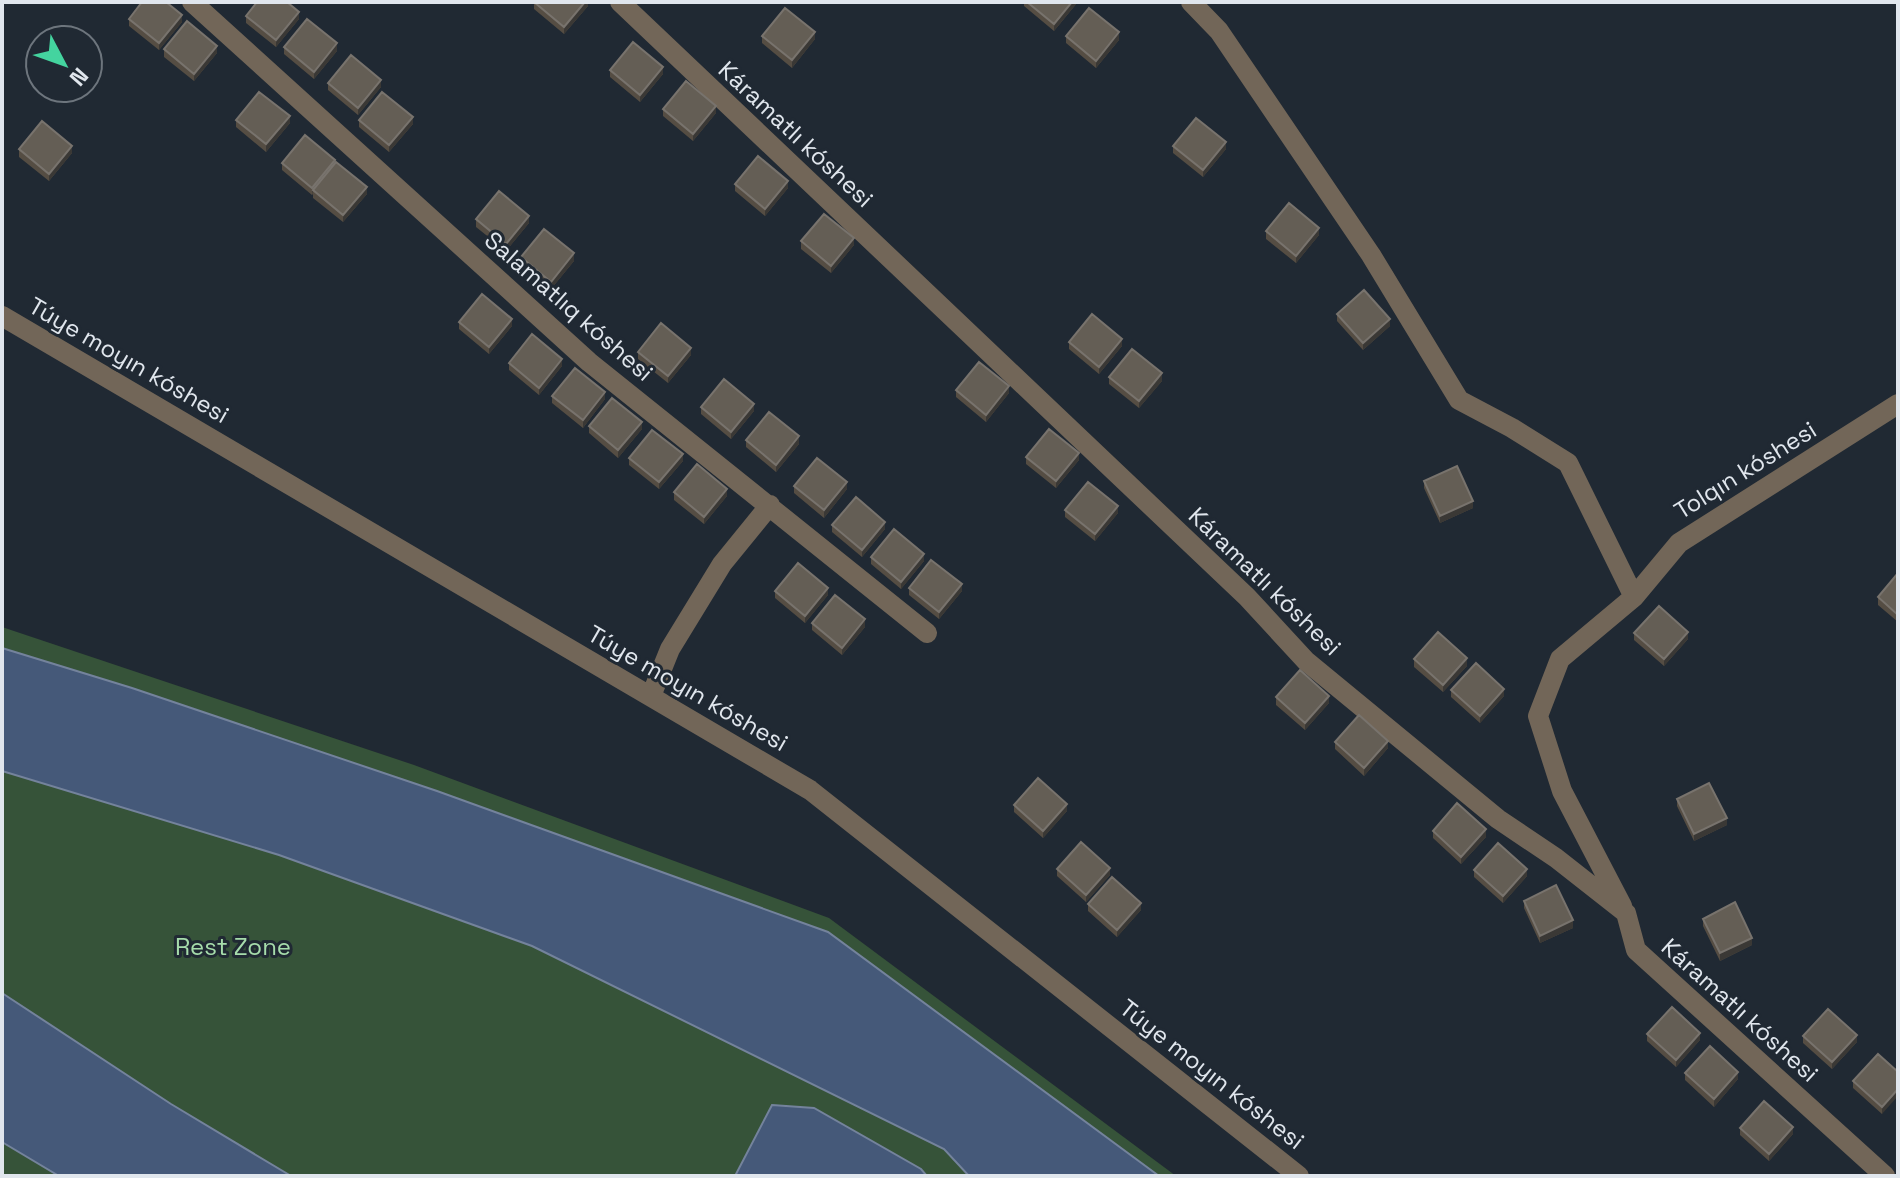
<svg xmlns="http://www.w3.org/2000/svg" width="1900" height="1178" viewBox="0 0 1900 1178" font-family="'Space Grotesk',sans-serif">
	<rect width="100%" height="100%" fill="#202933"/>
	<path fill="#365339" d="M2 627 414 765 829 918 1176 1176H2Z"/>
	<path fill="#455979" stroke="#74839c" stroke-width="2" d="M2 648 132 688 437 791 828 932 1159 1176H969L944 1149 532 946 279 855 2 771Z
		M2 993 171 1104 291 1176H59L2 1142Z
		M772 1105 814 1108 921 1169 927 1176H735Z"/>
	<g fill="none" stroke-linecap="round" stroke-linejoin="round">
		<path stroke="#726658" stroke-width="20" d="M192 2 589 362 927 633
			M620 2 1247 597 1306 661 1498 819 1556 858 1626 913 1636 950 1885 1176
			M1191 2 1219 31 1371 255 1459 400 1512 428 1568 463 1634 597
			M2 316 810 790 1299 1176
			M651 696 670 649 722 564 770 505
			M1622 906 1562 791 1538 716 1560 659 1634 597 1679 543 1898 404"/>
	</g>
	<path fill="#554d43" d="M534 2H588V6L564 34 534 9Z
		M1024 2H1077V3L1054 31 1024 6Z
		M246 16 299 19 276 47 246 23Z
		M129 19 182 22 159 50 129 26Z
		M762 36 815 39 792 68 762 43Z
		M1066 36 1119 40 1096 68 1066 43Z
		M284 47 337 51 314 79 284 54Z
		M164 49 217 53 194 81 164 57Z
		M610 70 663 74 640 102 610 77Z
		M328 83 381 87 358 115 328 90Z
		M663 109 716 113 693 141 663 116Z
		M236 120 290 123 266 152 236 127Z
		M359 120 413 124 389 152 359 127Z
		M1173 146 1226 149 1203 177 1173 153Z
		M19 149 72 153 49 181 19 157Z
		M282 163 335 164 367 194 343 222 313 198V194L312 195 282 170Z
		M735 184 788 188 765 216 735 191Z
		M476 219 529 223 506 251 476 227Z
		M1266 231 1319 235 1296 263 1266 239Z
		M801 241 854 245 831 273 801 249Z
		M521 257 574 261 551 289 521 264Z
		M1337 314 1390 326 1363 350 1337 321Z
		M459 322 512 326 489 354 459 329Z
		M1069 342 1122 346 1099 374 1069 349Z
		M638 352 691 355 668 383 638 359Z
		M509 363 562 366 539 395 509 370Z
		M1109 377 1162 381 1139 408 1109 384Z
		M956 390 1009 393 986 422 956 397Z
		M552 396 605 399 583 428 552 403Z
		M701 407 754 411 731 439 701 414Z
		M589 426 642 429 618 458 589 433Z
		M746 440 799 444 776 472 746 447Z
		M1026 457 1079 460 1056 488 1026 464Z
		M629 458 683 461 659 489 629 465Z
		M1424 481 1473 508 1440 523 1424 488Z
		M794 486 847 489 824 518 794 493Z
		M674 492 727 496 704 524 674 500Z
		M1065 510 1118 513 1095 541 1065 517Z
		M832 525 885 529 862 557 832 532Z
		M871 557 924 561 901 589 871 564Z
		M1898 573V622L1878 605V597Z
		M909 588 962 591 939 619 909 595Z
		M775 591 828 595 805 623 775 598Z
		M812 623 865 627 842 655 812 630Z
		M1634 633 1688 639 1664 666 1634 640Z
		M1414 659 1467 666 1443 692 1414 667Z
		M1451 690 1504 696 1480 723 1451 697Z
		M1276 697 1329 703 1305 730 1276 705Z
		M1335 742 1388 748 1364 776 1335 749Z
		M1677 799 1727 825 1694 841 1677 806Z
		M1014 805 1067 811 1043 838 1014 812Z
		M1433 831 1486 837 1461 864 1433 838Z
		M1057 869 1110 875 1086 902 1057 876Z
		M1474 870 1527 876 1503 903 1474 877Z
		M1524 901 1573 928 1540 943 1524 908Z
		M1088 904 1141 910 1117 937 1088 911Z
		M1703 919 1752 945 1720 961 1703 926Z
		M1647 1034 1700 1040 1676 1067 1647 1041Z
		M1803 1036 1857 1042 1832 1069 1803 1043Z
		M1898 1072 1882 1114 1853 1088V1081Z
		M1685 1073 1738 1079 1714 1107 1685 1080Z
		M1740 1128 1793 1134 1769 1161 1740 1135Z"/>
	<path fill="#3a3835" d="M585 2H588V6L564 34V27Z
		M1072 2 1077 3 1054 31V24Z
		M299 12V19L276 47V40Z
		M182 15V22L159 50V43Z
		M815 32V39L792 68V60Z
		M1119 32V40L1096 68V61Z
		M337 43V51L314 79V72Z
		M217 46V53L194 81V74Z
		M663 67V74L640 102V95Z
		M381 80V87L358 115V108Z
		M716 106V113L693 141V134Z
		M290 116V123L266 152V144Z
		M413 117V124L389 152V145Z
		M1226 142V149L1203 177V170Z
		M72 146V153L49 181V174Z
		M335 160V167L313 190 312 195V188Z
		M788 181V188L765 216V209Z
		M367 187V194L343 222V215Z
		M529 216V223L506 251V244Z
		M1319 228V235L1296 263V256Z
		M854 238V245L831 273V266Z
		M574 253V261L551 289V282Z
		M512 319V326L489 354V347Z
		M1390 319V326L1363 350V343Z
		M1122 339V346L1099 374V367Z
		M691 348V355L668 383V376Z
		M562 359V366L539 395V388Z
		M1162 373V381L1139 408V401Z
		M1009 386V393L986 422V415Z
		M605 392V399L583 428V420Z
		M754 404V411L731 439V432Z
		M642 422V429L618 458V450Z
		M799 436V444L776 472V465Z
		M1079 453V460L1056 488V481Z
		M683 454V461L659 489V482Z
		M847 482V489L824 518V510Z
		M727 489V496L704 524V517Z
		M1473 501V508L1440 523V516Z
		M1118 506V513L1095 541V534Z
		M885 522V529L862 557V550Z
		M924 554V561L901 589V582Z
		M962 584V591L939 619V612Z
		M828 588V595L805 623V616Z
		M865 619V627L842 655V648Z
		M1688 632V639L1664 666V659Z
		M1467 658V666L1443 692V685Z
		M1504 689V696L1480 723V716Z
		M1329 696V703L1305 730V723Z
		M1388 741V748L1364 776V768Z
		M1067 804V811L1043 838V831Z
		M1727 818V825L1694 841V834Z
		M1486 829V837L1461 864V857Z
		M1110 868V875L1086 902V895Z
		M1527 869V876L1503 903V896Z
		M1141 903V910L1117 937V930Z
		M1573 920V928L1540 943V936Z
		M1752 938V945L1720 961V953Z
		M1700 1033V1040L1676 1067V1060Z
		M1857 1035V1042L1832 1069V1062Z
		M1738 1072V1079L1714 1107V1099Z
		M1898 1089V1096L1882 1114V1107Z
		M1793 1127V1134L1769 1161V1154Z"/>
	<path fill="#645e55" stroke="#78736d" stroke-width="2" d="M142 2H166L182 15 159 43 129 19Z
		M257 2H287L299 12 276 40 246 16Z
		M534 2H585L564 27Z
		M1027 2H1072L1054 24Z
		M785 8 815 32 792 60 762 36Z
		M1089 8 1119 32 1096 61 1066 36Z
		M307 19 337 43 314 72 284 47Z
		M187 21 217 46 194 74 164 49Z
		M633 42 663 67 640 95 610 70Z
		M351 55 381 80 358 108 328 83Z
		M686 81 716 106 693 134 663 109Z
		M259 92 290 116 266 144 236 120Z
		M382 92 413 117 389 145 359 120Z
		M1196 118 1226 142 1203 170 1173 146Z
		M42 121 72 146 49 174 19 149Z
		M305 135 335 160 312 188 282 163Z
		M758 156 788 181 765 209 735 184Z
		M336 162 367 187 343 215 313 190Z
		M499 191 529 216 506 244 476 219Z
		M1289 203 1319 228 1296 256 1266 231Z
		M824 214 854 238 831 266 801 241Z
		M544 229 574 253 551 282 521 257Z
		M1364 290 1390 319 1363 343 1337 314Z
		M482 294 512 319 489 347 459 322Z
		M1092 314 1122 339 1099 367 1069 342Z
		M661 323 691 348 668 376 638 352Z
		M532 334 562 359 539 388 509 363Z
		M1132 349 1162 373 1139 401 1109 377Z
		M979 362 1009 386 986 415 956 390Z
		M575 368 605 392 583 420 552 396Z
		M724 379 754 404 731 432 701 407Z
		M612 398 642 422 618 450 589 426Z
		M769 412 799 436 776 465 746 440Z
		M1049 429 1079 453 1056 481 1026 457Z
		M652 430 683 454 659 482 629 458Z
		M817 458 847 482 824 510 794 486Z
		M697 464 727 489 704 517 674 492Z
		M1457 466 1473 501 1440 516 1424 481Z
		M1088 482 1118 506 1095 534 1065 510Z
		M856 497 885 522 862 550 832 525Z
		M894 529 924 554 901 582 871 557Z
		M931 560 962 584 939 612 909 588Z
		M798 563 828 588 805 616 775 591Z
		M1898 573V615L1878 597Z
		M835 595 865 619 842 648 812 623Z
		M1659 606 1688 632 1664 659 1634 633Z
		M1438 632 1467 658 1443 685 1414 659Z
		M1476 663 1504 689 1480 716 1451 690Z
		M1300 670 1329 696 1305 723 1276 697Z
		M1359 715 1388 741 1364 768 1335 742Z
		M1038 778 1067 804 1043 831 1014 805Z
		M1709 783 1727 818 1694 834 1677 799Z
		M1457 803 1486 829 1461 857 1433 831Z
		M1081 842 1110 868 1086 895 1057 869Z
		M1498 843 1527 869 1503 896 1474 870Z
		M1112 877 1141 903 1117 930 1088 904Z
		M1556 885 1573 920 1540 936 1524 901Z
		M1735 902 1752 938 1720 953 1703 919Z
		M1672 1007 1700 1033 1676 1060 1647 1034Z
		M1828 1009 1857 1035 1832 1062 1803 1036Z
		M1710 1046 1738 1072 1714 1099 1685 1073Z
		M1878 1054 1898 1072V1089L1882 1107 1853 1081Z
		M1764 1101 1793 1127 1769 1154 1740 1128Z"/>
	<g text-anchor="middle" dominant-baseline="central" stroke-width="6" stroke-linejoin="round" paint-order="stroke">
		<g font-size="24" fill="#e0e6ed" stroke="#202933">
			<text transform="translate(796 134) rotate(43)">Káramatlı kóshesi</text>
			<text transform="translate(569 306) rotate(41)">Salamatlıq kóshesi</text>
			<text transform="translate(129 360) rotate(30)">Túye moyın kóshesi</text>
			<text transform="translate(1745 470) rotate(-32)">Tolqın kóshesi</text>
			<text transform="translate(1265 581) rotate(44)">Káramatlı kóshesi</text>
			<text transform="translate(688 688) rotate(30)">Túye moyın kóshesi</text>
			<text transform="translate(1740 1010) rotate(42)">Káramatlı kóshesi</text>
			<text transform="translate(1212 1074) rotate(38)">Túye moyın kóshesi</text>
		</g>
		<g font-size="24" fill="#a6dcab" stroke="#202933">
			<text x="233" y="946">Rest Zone</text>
		</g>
	</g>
	<rect width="1900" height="1178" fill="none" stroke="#e0e6ed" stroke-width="8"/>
	<g transform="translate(64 64) rotate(131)"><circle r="38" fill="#202933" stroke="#6d757d" stroke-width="2"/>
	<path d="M0-6L14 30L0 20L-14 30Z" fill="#44d49f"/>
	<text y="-12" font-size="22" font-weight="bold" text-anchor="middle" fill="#e0e6ed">N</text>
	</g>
</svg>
